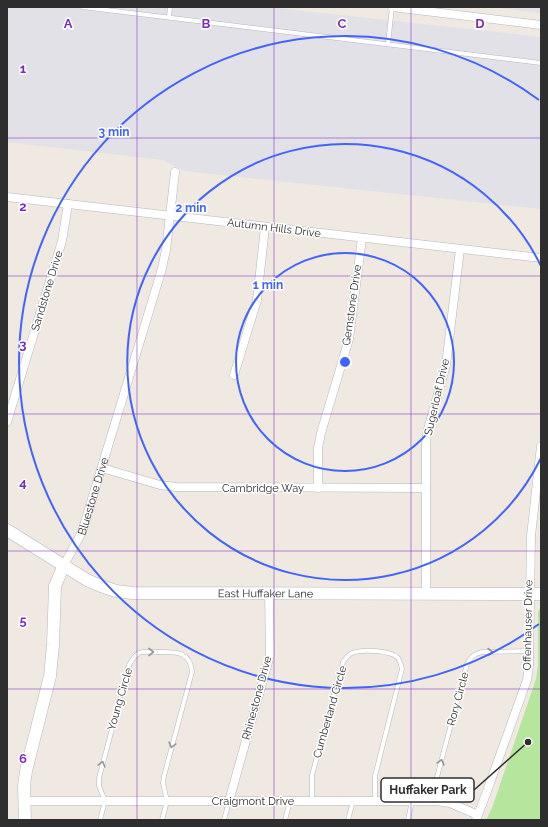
<svg xmlns="http://www.w3.org/2000/svg" width="548" height="827" viewBox="0 0 548 827" font-family="Raleway,sans-serif">
	<rect width="100%" height="100%" fill="#efe9e1"/>
	<path fill="#e3e1e8" d="M7 7H268L541 37V209L184 171 163 160 7 142Z
		M492 7H541V13L531 12Z"/>
	<path fill="#b6e59e" d="M541 606V820H486L492 808 536 679 538 665V612Z"/>
	<g fill="none" stroke-linecap="round" stroke-linejoin="round">
		<g stroke="#b4b7c1" stroke-width="5">
			<path id="lane" d="M82 7 541 63
				M169 17 170 7
				M388 44 392 7
				M312 801V775L343 662C346 658 348 655 352 653 361 649 391 650 398 658 400 661 401 665 402 669L375 776V801
				M436 801 437 777 467 664C471 657 474 654 482 652L529 651
				M100 820 105 801 99 786V778L129 665C132 660 134 656 139 653 144 651 151 652 157 652 175 652 190 650 192 672L164 776 163 783 167 801 162 820
				M224 820 229 801
				M285 820 290 801
				M348 820 353 801
				M408 820 412 801"/>
		</g>
		<g stroke="#b4b7c1" stroke-width="9">
			<g id="street">
				<path d="M392 7 541 25"/>
				<path d="M7 197 541 258"/>
				<path d="M234 375 257 300 265 227"/>
				<path d="M7 422 62 241 68 204"/>
				<path d="M102 468 160 485 176 487 426 488"/>
				<path d="M318 488V448L321 433 349 339 362 238"/>
				<path id="s1" d="M64 565 82 532 161 272 166 250 175 172"/>
				<path d="M426 593V442L428 429 446 365 460 249"/>
				<path d="M25 801H436L450 803 478 815"/>
				<path d="M229 801 270 655 269 593"/>
				<path d="M476 820 486 794 527 680 529 666 531 536 541 446"/>
			</g>
		</g>
		<g stroke="#b4b7c1" stroke-width="13">
			<g id="secondary">
				<path id="s2" d="M7 530 87 580 101 586 116 591 132 593 541 594"/>
				<path d="M25 820 24 786 26 771 50 676 53 645 55 586 64 565"/>
			</g>
		</g>
		<use href="#lane" stroke="#fff" stroke-width="4"/>
		<use href="#street" stroke="#fff" stroke-width="8"/>
		<use href="#secondary" stroke="#fff" stroke-width="12"/>
	</g>
	<defs><path id="oneway-chevron" d="M-2-3.5L2.5 0L-2 3.5" fill="none" stroke-width="1.6" stroke-linecap="round" stroke-linejoin="round"/></defs>
	<g stroke="#969696">
		<use href="#oneway-chevron" transform="translate(151 652)"/>
		<use href="#oneway-chevron" transform="translate(490 652)"/>
		<use href="#oneway-chevron" transform="translate(172 745) rotate(105)"/>
		<use href="#oneway-chevron" transform="translate(441 762) rotate(-75)"/>
		<use href="#oneway-chevron" transform="translate(102 764) rotate(-75)"/>
	</g>
	<path fill="none" stroke="#7b2cbf" stroke-width="1" stroke-opacity="0.55" d="M137 7V820M274 7V820M411 7V820M7 138H541M7 276H541M7 414H541M7 551H541M7 689H541"/>
	<g fill="none" stroke="#4264fb" stroke-width="2">
		<circle cx="345" cy="362" r="109"/>
		<path d="M541 458A218 218 0 1 1 541 266"/>
		<path d="M539 624A326 326 0 1 1 539 100"/>
	</g>
	<g text-anchor="middle" dominant-baseline="central" stroke-width="3" stroke-linejoin="round" paint-order="stroke">
		<g font-size="11" fill="#2e2e2e" stroke="#fff">
			<text transform="translate(274 228) rotate(7)">Autumn Hills Drive</text>
			<text transform="translate(47 291) rotate(-73)">Sandstone Drive</text>
			<text transform="translate(352 305) rotate(-82)">Gemstone Drive</text>
			<text transform="translate(437 397) rotate(-77)">Sugerloaf Drive</text>
			<text x="263" y="488">Cambridge Way</text>
			<text stroke="none"><textPath href="#s1" startOffset="75">Bluestone Drive</textPath></text>
			<text stroke="none"><textPath href="#s2" startOffset="275">East Huffaker Lane</textPath></text>
			<text transform="translate(528 625) rotate(-89)">Offenhauser Drive</text>
			<text transform="translate(257 698) rotate(-75)">Rhinestone Drive</text>
			<text transform="translate(120 699) rotate(-74)">Young Circle</text>
			<text transform="translate(458 699) rotate(-75)">Rory Circle</text>
			<text transform="translate(330 712) rotate(-74)">Cumberland Circle</text>
			<text x="253" y="801">Craigmont Drive</text>
		</g>
	</g>
	<g font-size="13" text-anchor="middle" font-weight="bold" fill="#7b2cbf" stroke="#fff" stroke-width="3" stroke-linejoin="round" paint-order="stroke">
		<text x="68" y="28">A</text>
		<text x="206" y="28">B</text>
		<text x="342" y="28">C</text>
		<text x="480" y="28">D</text>
		<text x="23" y="73">1</text>
		<text x="23" y="211">2</text>
		<text x="23" y="349">3</text>
		<text x="23" y="487">4</text>
		<text x="23" y="625">5</text>
		<text x="23" y="763">6</text>
	</g>
	<circle cx="345" cy="362" r="6" fill="#4264fb" stroke="#fff" stroke-width="2"/>
	<g font-size="12" text-anchor="middle" font-weight="bold" fill="#4264fb" stroke="#fff" stroke-width="3" stroke-linejoin="round" paint-order="stroke">
		<text x="114" y="136">3 min</text>
		<text x="191" y="212">2 min</text>
		<text x="268" y="289">1 min</text>
	</g>
	<path fill="none" stroke="#2e2e2e" stroke-width="1.5" d="M528 742L474 790"/>
	<circle fill="#2e2e2e" stroke="#fff" stroke-width="1.5" cx="528" cy="742" r="4"/>
	<rect fill="#fff" stroke="#2e2e2e" stroke-width="1.5" x="381" y="778" width="93" height="24" rx="4"/>
	<g font-size="12" text-anchor="middle" font-weight="bold" fill="#2e2e2e">
		<text x="428" y="794">Huffaker Park</text>
	</g>
	<rect width="548" height="827" fill="none" stroke="#2e2e2e" stroke-width="16"/>
</svg>
